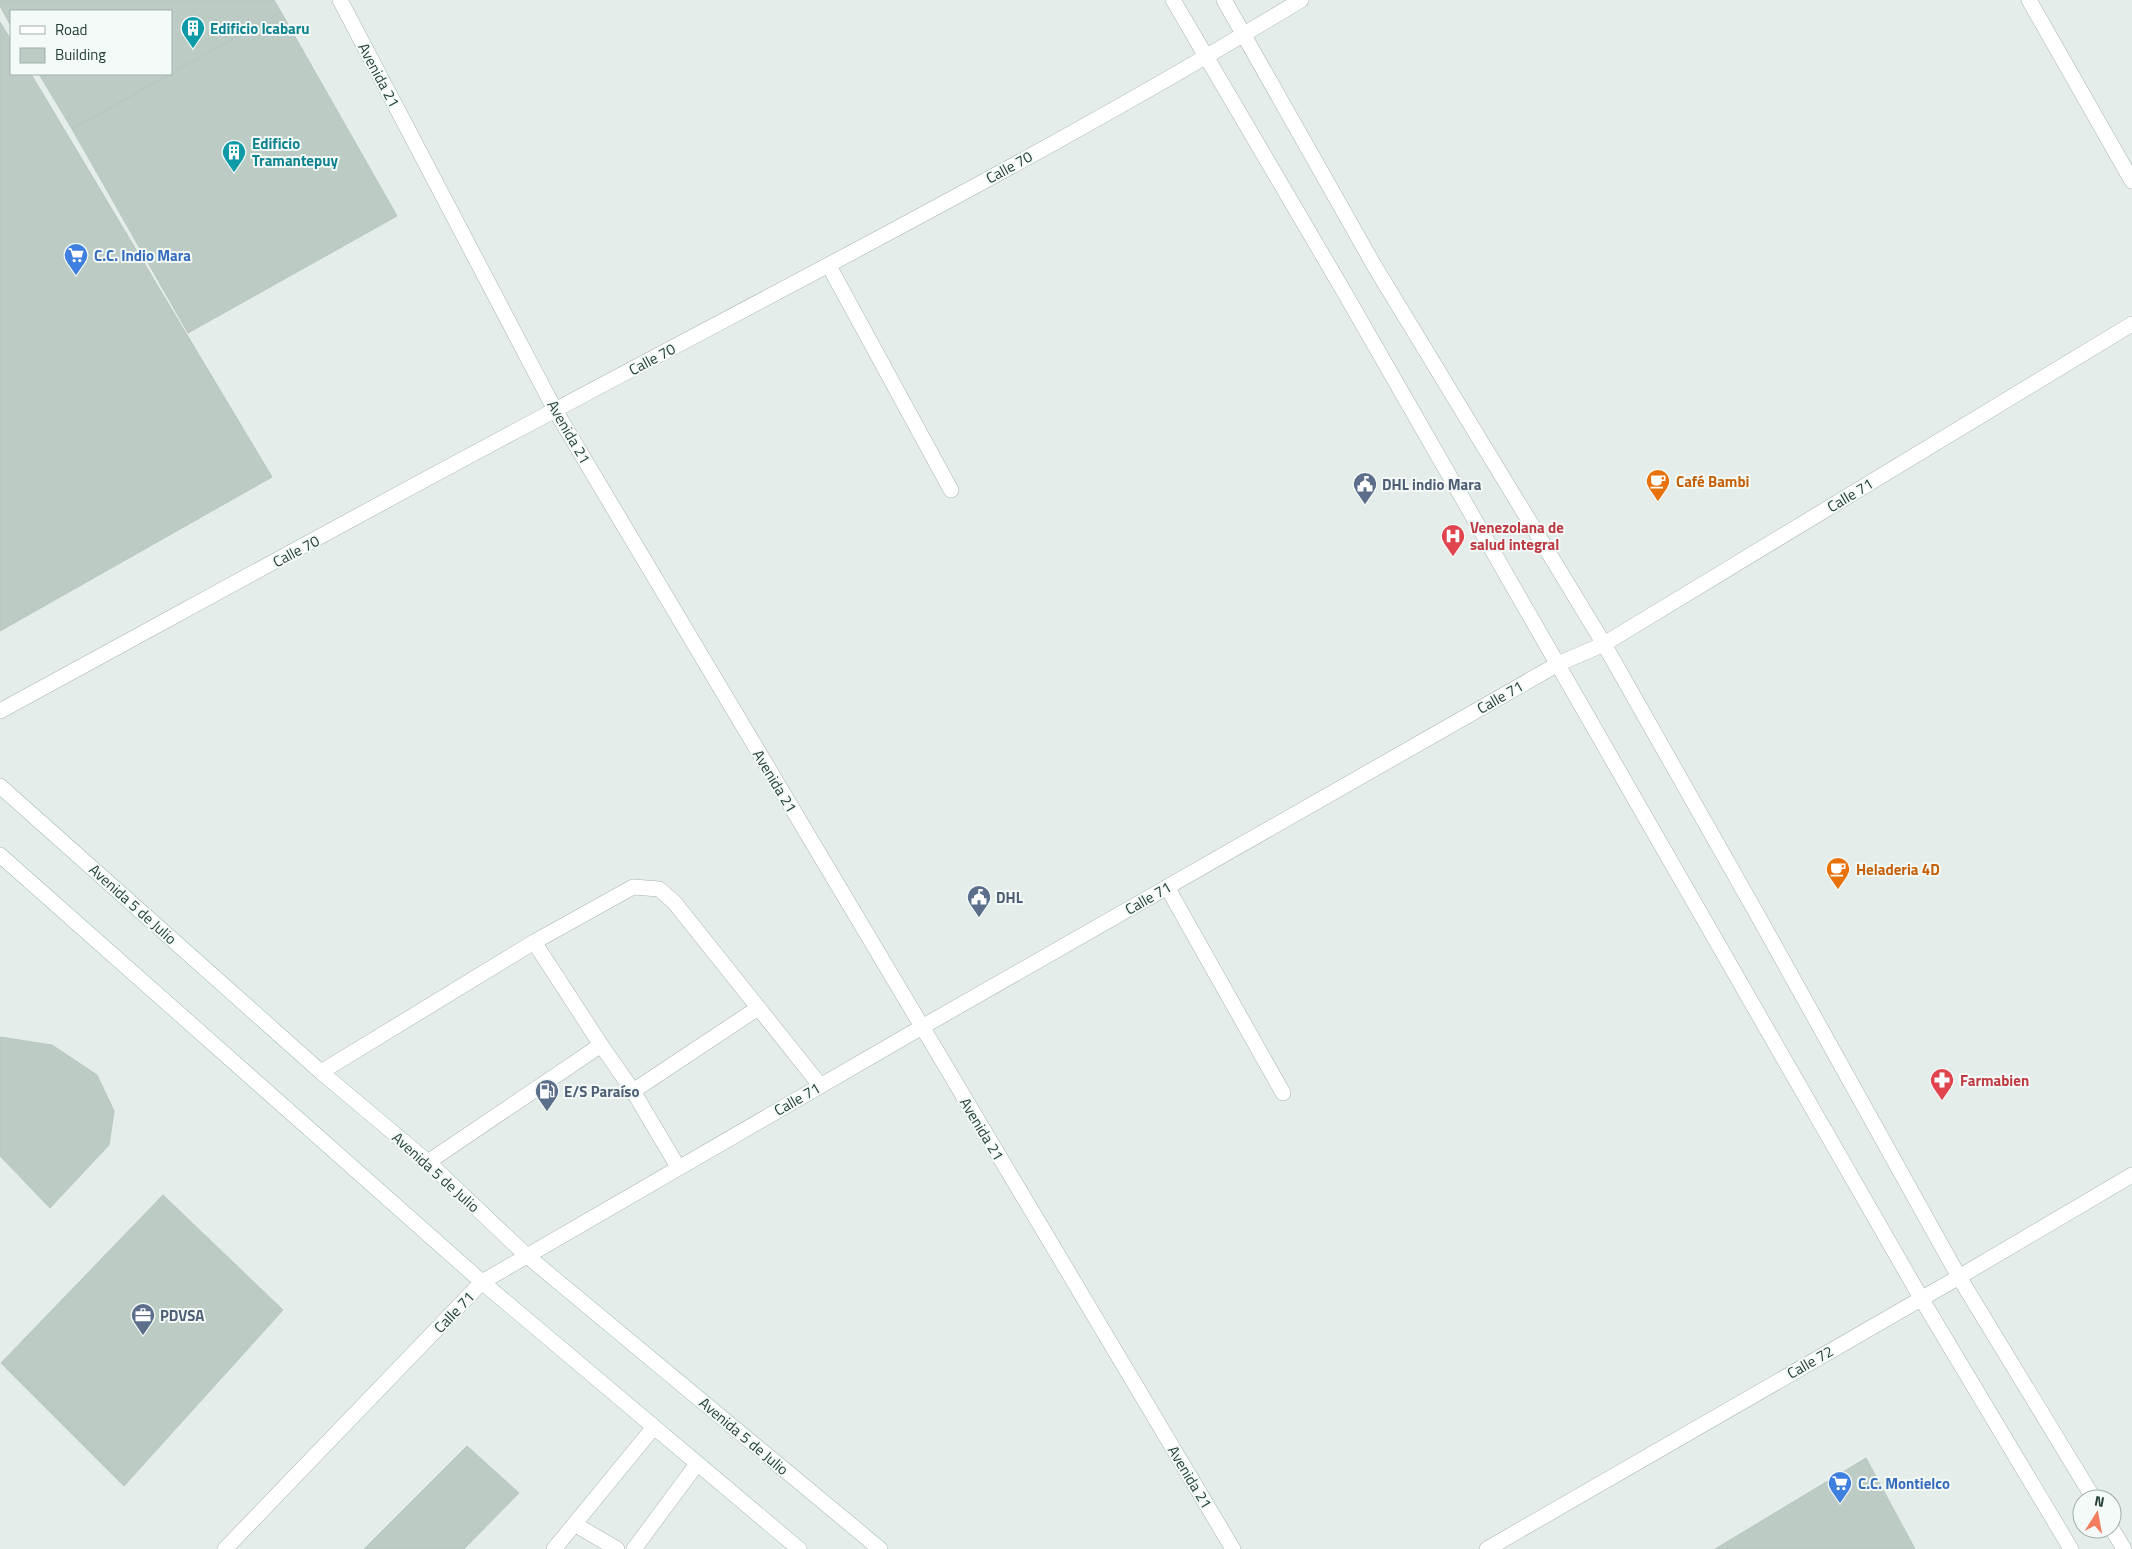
<svg xmlns="http://www.w3.org/2000/svg" width="2132" height="1549" viewBox="0 0 2132 1549" font-family="'Titillium Web',sans-serif">
	<rect width="100%" height="100%" fill="#e4ede9"/>
	<path fill="#bccbc4" stroke="#b6c7bf" d="M0 0H274L281 12 171 73V11H11V26L0 6Z
		M281 12 397 216 188 333 72 129Z
		M0 22 11 40V74H31L272 477 0 631Z
		M39 74H171L72 129Z
		M0 1037 52 1045 97 1075 114 1111 109 1145 50 1208 0 1156Z
		M163 1195 283 1310 124 1486 1 1363Z
		M467 1446 519 1493 464 1549H364Z
		M1866 1458 1915 1549H1715Z"/>
	<g fill="none" stroke-linecap="round" stroke-linejoin="round">
		<g stroke="#a6b5b0" stroke-width="16">
			<path id="service" d="M829 266 951 490
				M1167 887 1283 1093
				M601 1045 633 1091 678 1167
				M321 1072 534 942 633 887 659 889 674 902 820 1085
				M633 1091 758 1008
				M428 1162 601 1045 534 942
				M576 1525 617 1549
				M554 1549 654 1427
				M634 1549 697 1464"/>
		</g>
		<g stroke="#a6b5b0" stroke-width="16">
			<path id="minor" d="M340 0 555 410 1233 1549
				M1173 0 1343 290 1921 1298 2071 1549
				M1224 0 1375 267 1604 644 1762 923 1959 1277 2094 1499
				M2029 0 2132 181
				M0 711C186 610 370 508 557 409 806 276 1059 147 1301 0
				M2112 1529 2124 1549
				M225 1549 482 1282 922 1027 1558 664 1604 644 2132 324
				M1487 1549 1959 1277 2132 1175"/>
		</g>
		<g stroke="#a2b9b0" stroke-width="16">
			<path id="secondary" d="M0 786 321 1072 428 1162 526 1255 880 1549
				M0 855 482 1282 799 1549"/>
		</g>
		<use href="#service" stroke="#fff" stroke-width="15"/>
		<use href="#minor" stroke="#fff" stroke-width="15"/>
		<use href="#secondary" stroke="#fff" stroke-width="15"/>
	</g>
	<defs>
		<g id="building-pin" transform="scale(1.25)"><path d="M0 17L-7.5 6A9.5 9.5 0 1 1 7.5 6Z" fill="#0f9aa8" stroke="#f4faf7"/><path d="M-4-6H4V6H1V3H-1V6H-4ZM-2.5-4.3h1.7v1.8h-1.7ZM.8-4.3h1.7v1.8H.8ZM-2.5-1h1.7V.8h-1.7ZM.8-1h1.7V.8H.8Z" fill="#fff"/></g>
		<g id="supermarket-pin" transform="scale(1.25)"><path d="M0 17L-7.5 6A9.5 9.5 0 1 1 7.5 6Z" fill="#3f7fe0" stroke="#f4faf7"/><path d="M-6-5.5h2.5l.6 2H6L4.5 2H-2.5L-4.4-4H-6ZM-1.5 3.2a1.3 1.3 0 1 0 .1 0ZM3 3.2a1.3 1.3 0 1 0 .1 0Z" fill="#fff"/></g>
		<g id="cafe-pin" transform="scale(1.25)"><path d="M0 17L-7.5 6A9.5 9.5 0 1 1 7.5 6Z" fill="#e8710a" stroke="#f4faf7"/><path d="M-5.5-4.5H6V0H3Q3 3.5 0 3.5H-2.5Q-5.5 3.5-5.5 0ZM3-3.2v2h1.7v-2ZM-6 4.5H4V6H-6Z" fill="#fff"/></g>
		<g id="civic-pin" transform="scale(1.25)"><path d="M0 17L-7.5 6A9.5 9.5 0 1 1 7.5 6Z" fill="#5c6f8a" stroke="#f4faf7"/><path d="M-.6-6.5H3V-4.5H.6V-3L4-1V1h2V6H-6V1h2V-1L-.6-3ZM-1.2 2.5V6h2.4V2.5Z" fill="#fff"/></g>
		<g id="hospital-pin" transform="scale(1.25)"><path d="M0 17L-7.5 6A9.5 9.5 0 1 1 7.5 6Z" fill="#e0444e" stroke="#f4faf7"/><path d="M-5-5h3v3.5h4V-5h3V5h-3V1.5h-4V5h-3Z" fill="#fff"/></g>
		<g id="pharmacy-pin" transform="scale(1.25)"><path d="M0 17L-7.5 6A9.5 9.5 0 1 1 7.5 6Z" fill="#e0444e" stroke="#f4faf7"/><path d="M-2-6h4v4h4v4h-4v4h-4v-4h-4v-4h4Z" fill="#fff"/></g>
		<g id="fuel-pin" transform="scale(1.25)"><path d="M0 17L-7.5 6A9.5 9.5 0 1 1 7.5 6Z" fill="#5c6f8a" stroke="#f4faf7"/><path d="M-5.5-6h7V0h2V4h1.3V-2.5L3-4.5l.8-.8L6-3V5H2.5V1h-1V6h-7ZM-4.2-4.7v3.2H.2V-4.7Z" fill="#fff"/></g>
		<g id="office-pin" transform="scale(1.25)"><path d="M0 17L-7.5 6A9.5 9.5 0 1 1 7.5 6Z" fill="#5c6f8a" stroke="#f4faf7"/><path d="M-6-3h4V-5.5h4V-3h4V5H-6ZM-1-4.5V-3h2v-1.5ZM-6 0V1H6V0Z" fill="#fff"/></g>
	</defs>
	<g fill-rule="evenodd">
		<use href="#building-pin" x="193" y="28"/>
		<use href="#building-pin" x="234" y="152"/>
		<use href="#supermarket-pin" x="76" y="255"/>
		<use href="#cafe-pin" x="1658" y="481"/>
		<use href="#civic-pin" x="1365" y="484"/>
		<use href="#hospital-pin" x="1453" y="536"/>
		<use href="#cafe-pin" x="1838" y="869"/>
		<use href="#civic-pin" x="979" y="897"/>
		<use href="#pharmacy-pin" x="1942" y="1080"/>
		<use href="#fuel-pin" x="547" y="1091"/>
		<use href="#office-pin" x="143" y="1315"/>
		<use href="#supermarket-pin" x="1840" y="1483"/>
	</g>
	<g text-anchor="middle" dominant-baseline="central" stroke-width="4" stroke-linejoin="round" paint-order="stroke">
		<g font-size="15" font-weight="bold" fill="#0d838f" stroke="#f4faf7" text-anchor="start">
			<text x="210" y="28">Edificio Icabaru</text>
			<text x="252" y="143">Edificio<tspan x="252" dy="17">Tramantepuy</tspan></text>
		</g>
		<g font-size="15" fill="#233f36" stroke="#f4faf7">
			<text transform="translate(379 75) rotate(62)">Avenida 21</text>
			<text transform="translate(1009 167) rotate(-29)">Calle 70</text>
			<text transform="translate(652 359) rotate(-28)">Calle 70</text>
			<text transform="translate(569 432) rotate(60)">Avenida 21</text>
			<text transform="translate(1850 495) rotate(-31)">Calle 71</text>
			<text transform="translate(296 551) rotate(-28)">Calle 70</text>
			<text transform="translate(1500 697) rotate(-30)">Calle 71</text>
			<text transform="translate(775 781) rotate(59)">Avenida 21</text>
			<text transform="translate(1148 898) rotate(-30)">Calle 71</text>
			<text transform="translate(133 904) rotate(42)">Avenida 5 de Julio</text>
			<text transform="translate(797 1099) rotate(-30)">Calle 71</text>
			<text transform="translate(982 1129) rotate(59)">Avenida 21</text>
			<text transform="translate(436 1172) rotate(42)">Avenida 5 de Julio</text>
			<text transform="translate(454 1312) rotate(-46)">Calle 71</text>
			<text transform="translate(1810 1362) rotate(-30)">Calle 72</text>
			<text transform="translate(744 1436) rotate(40)">Avenida 5 de Julio</text>
			<text transform="translate(1190 1477) rotate(59)">Avenida 21</text>
		</g>
		<g font-size="15" font-weight="bold" fill="#366cbe" stroke="#f4faf7" text-anchor="start">
			<text x="94" y="255">C.C. Indio Mara</text>
			<text x="1858" y="1483">C.C. Montielco</text>
		</g>
		<g font-size="15" font-weight="bold" fill="#c56008" stroke="#f4faf7" text-anchor="start">
			<text x="1676" y="481">Café Bambi</text>
			<text x="1856" y="869">Heladeria 4D</text>
		</g>
		<g font-size="15" font-weight="bold" fill="#4e5e75" stroke="#f4faf7" text-anchor="start">
			<text x="1382" y="484">DHL indio Mara</text>
			<text x="996" y="897">DHL</text>
			<text x="564" y="1091">E/S Paraíso</text>
			<text x="160" y="1315">PDVSA</text>
		</g>
		<g font-size="15" font-weight="bold" fill="#be3a42" stroke="#f4faf7" text-anchor="start">
			<text x="1470" y="527">Venezolana de<tspan x="1470" dy="17">salud integral</tspan></text>
			<text x="1960" y="1080">Farmabien</text>
		</g>
	</g>
	<rect x="10" y="10" width="162" height="65" fill="#f4faf7" stroke="#a0afaa"/>
	<rect x="20" y="26" width="25" height="8" fill="#ffffff" stroke="#a0afaa"/>
	<text x="55" y="35" font-size="15" fill="#233f36">Road</text>
	<rect x="20" y="48" width="25" height="15" fill="#bccbc4" stroke="#a0afaa"/>
	<text x="55" y="60" font-size="15" fill="#233f36">Building</text>
	<g transform="translate(2097 1514) rotate(11)"><circle r="24" fill="#f4faf7" stroke="#a0afaa"/>
	<path d="M0-4L9 19L0 12L-9 19Z" fill="#f17d5e"/>
	<text y="-8" font-size="14" font-weight="bold" text-anchor="middle" fill="#233f36">N</text>
	</g>
</svg>
